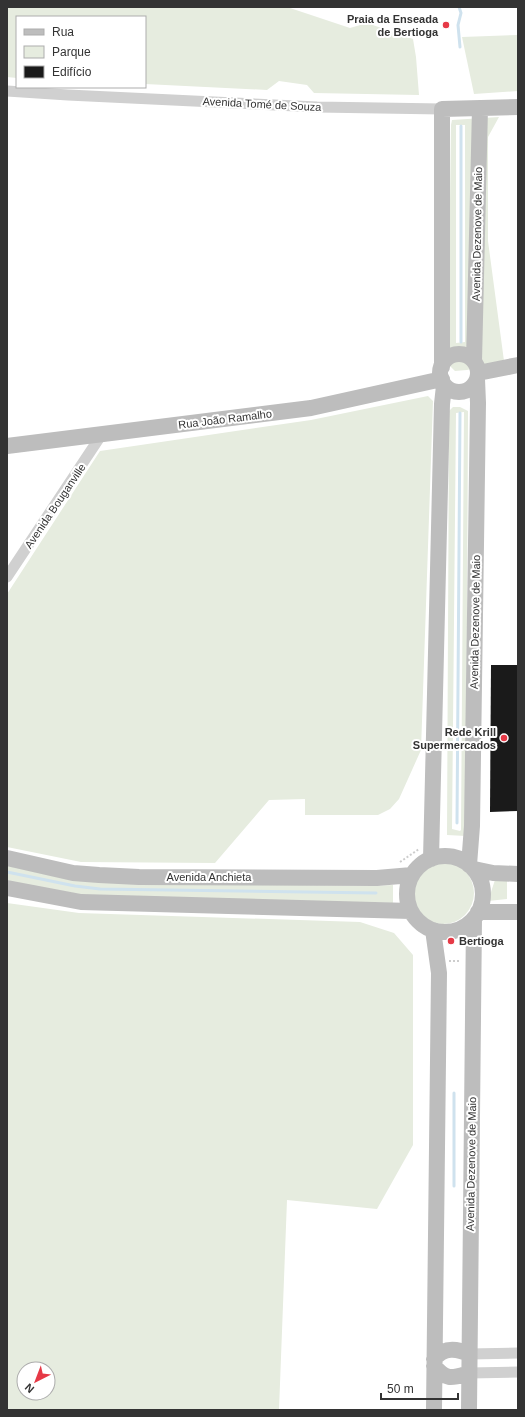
<svg xmlns="http://www.w3.org/2000/svg" width="525" height="1417" viewBox="0 0 525 1417" font-family="Arial,sans-serif">
	<rect width="100%" height="100%" fill="#fff"/>
	<path fill="#e6ecdf" fill-rule="evenodd" d="M7 7H287L350 28 367 23 413 39 416 57 419 95 314 93 307 85 279 81 267 90 145 84V17H17V78L7 77Z
		M518 35V91L474 94 462 37Z
		M499 117 488 137V241L504 361 467 370 455 371 450 366 448 355 451 125 452 120ZM456 125H465V342L456 343Z
		M428 396 433 401 421 750 399 799 390 809 378 815H305V799L269 800 215 863 81 862 7 847V594L100 451 311 420Z
		M453 407H460L468 411V418L466 836 447 835 449 420V411ZM464 412 461 830 460 831 452 829 456 413Z
		M412 893a31 31 0 1 1 62 0a31 31 0 1 1-62 0Z
		M7 865 107 882 373 886 393 885V903L95 897 7 881Z
		M507 879V899L488 901 495 880Z
		M7 903 79 913 360 922 394 933 413 955V1145L377 1209 287 1200 279 1410H7ZM24 1369H48V1393H24Z"/>
	<g fill="none" stroke-linecap="round" stroke-linejoin="round">
		<path stroke="#cfe2ee" stroke-width="3" d="M459 7 461 13 458 25 460 47
			M461 342V126
			M457 823 460 413
			M7 872 75 886 100 889 376 893
			M454 1093V1186"/>
	</g>
	<path fill="#1a1a1a" d="M491 665H518V811L490 812Z"/>
	<g fill="none" stroke-linecap="round" stroke-linejoin="round">
		<path stroke="#cdcdcd" stroke-width="2" stroke-dasharray="2 2" stroke-linecap="butt" d="M400 862 419 849
			M412 924 421 932
			M449 961H461"/>
		<path stroke="#d0d0d0" stroke-width="11" d="M7 91 68 95 317 107 442 109
			M7 577 102 434
			M469 1354 518 1353
			M469 1373 518 1372"/>
		<path stroke="#bdbdbd" stroke-width="16" d="M440 373a19 19 0 1 1 38 0a19 19 0 1 1-38 0Z
			M474 361 480 108
			M442 367V109L518 107
			M478 373 518 365
			M7 446 311 408 442 379
			M407 894a38 38 0 1 1 76 0a38 38 0 1 1-76 0Z
			M7 858 73 873 99 875 139 877 377 878 412 875
			M431 859 442 404 444 386
			M469 865 472 826 478 403 477 379
			M474 869 493 873 518 874
			M7 888 81 902 411 911
			M478 912H518
			M433 930 439 973 434 1410
			M434 1359C444 1347 456 1348 469 1354
			M434 1366C447 1381 452 1378 469 1373
			M469 1410 474 919"/>
	</g>
	<g fill="#e63946" stroke="#fff" stroke-width="1.5">
		<circle cx="446" cy="25" r="4"/>
		<circle cx="504" cy="738" r="4"/>
		<circle cx="451" cy="941" r="4"/>
	</g>
	<g text-anchor="middle" dominant-baseline="central" stroke-width="4" stroke-linejoin="round" paint-order="stroke">
		<g font-size="11" font-weight="bold" fill="#333" stroke="#fff" text-anchor="end">
			<text x="438" y="19">Praia da Enseada<tspan x="438" dy="13">de Bertioga</tspan></text>
			<text x="496" y="732">Rede Krill<tspan x="496" dy="13">Supermercados</tspan></text>
			<text x="459" y="941" text-anchor="start">Bertioga</text>
		</g>
		<g font-size="11" fill="#333" stroke="#fff">
			<text transform="translate(262 104) rotate(3)">Avenida Tomé de Souza</text>
			<text transform="translate(477 234) rotate(-89)">Avenida Dezenove de Maio</text>
			<text transform="translate(225 419) rotate(-7)">Rua João Ramalho</text>
			<text transform="translate(55 506) rotate(-56)">Avenida Bouganville</text>
			<text transform="translate(475 622) rotate(-89)">Avenida Dezenove de Maio</text>
			<text x="209" y="877">Avenida Anchieta</text>
			<text transform="translate(471 1164) rotate(-89)">Avenida Dezenove de Maio</text>
		</g>
	</g>
	<rect width="525" height="1417" fill="none" stroke="#333333" stroke-width="16"/>
	<rect x="16" y="16" width="130" height="72" fill="#ffffff" stroke="#adadad"/>
	<rect x="24" y="29" width="20" height="6" fill="#bdbdbd" stroke="#adadad"/>
	<text x="52" y="36" font-size="12" fill="#333333">Rua</text>
	<rect x="24" y="46" width="20" height="12" fill="#e6ecdf" stroke="#adadad"/>
	<text x="52" y="56" font-size="12" fill="#333333">Parque</text>
	<rect x="24" y="66" width="20" height="12" fill="#1a1a1a" stroke="#adadad"/>
	<text x="52" y="76" font-size="12" fill="#333333">Edifício</text>
	<g transform="translate(36 1381) rotate(222)"><circle r="19" fill="#ffffff" stroke="#adadad"/>
	<path d="M0-3L7 15L0 10L-7 15Z" fill="#e63946"/>
	<text y="-6" font-size="11" font-weight="bold" text-anchor="middle" fill="#333333">N</text>
	</g>
	<path d="M381 1393v6h77v-6" fill="none" stroke="#333333" stroke-width="2"/>
	<text x="387" y="1393" font-size="12" fill="#333333" stroke="#ffffff" stroke-width="3" paint-order="stroke">50 m</text>
</svg>
